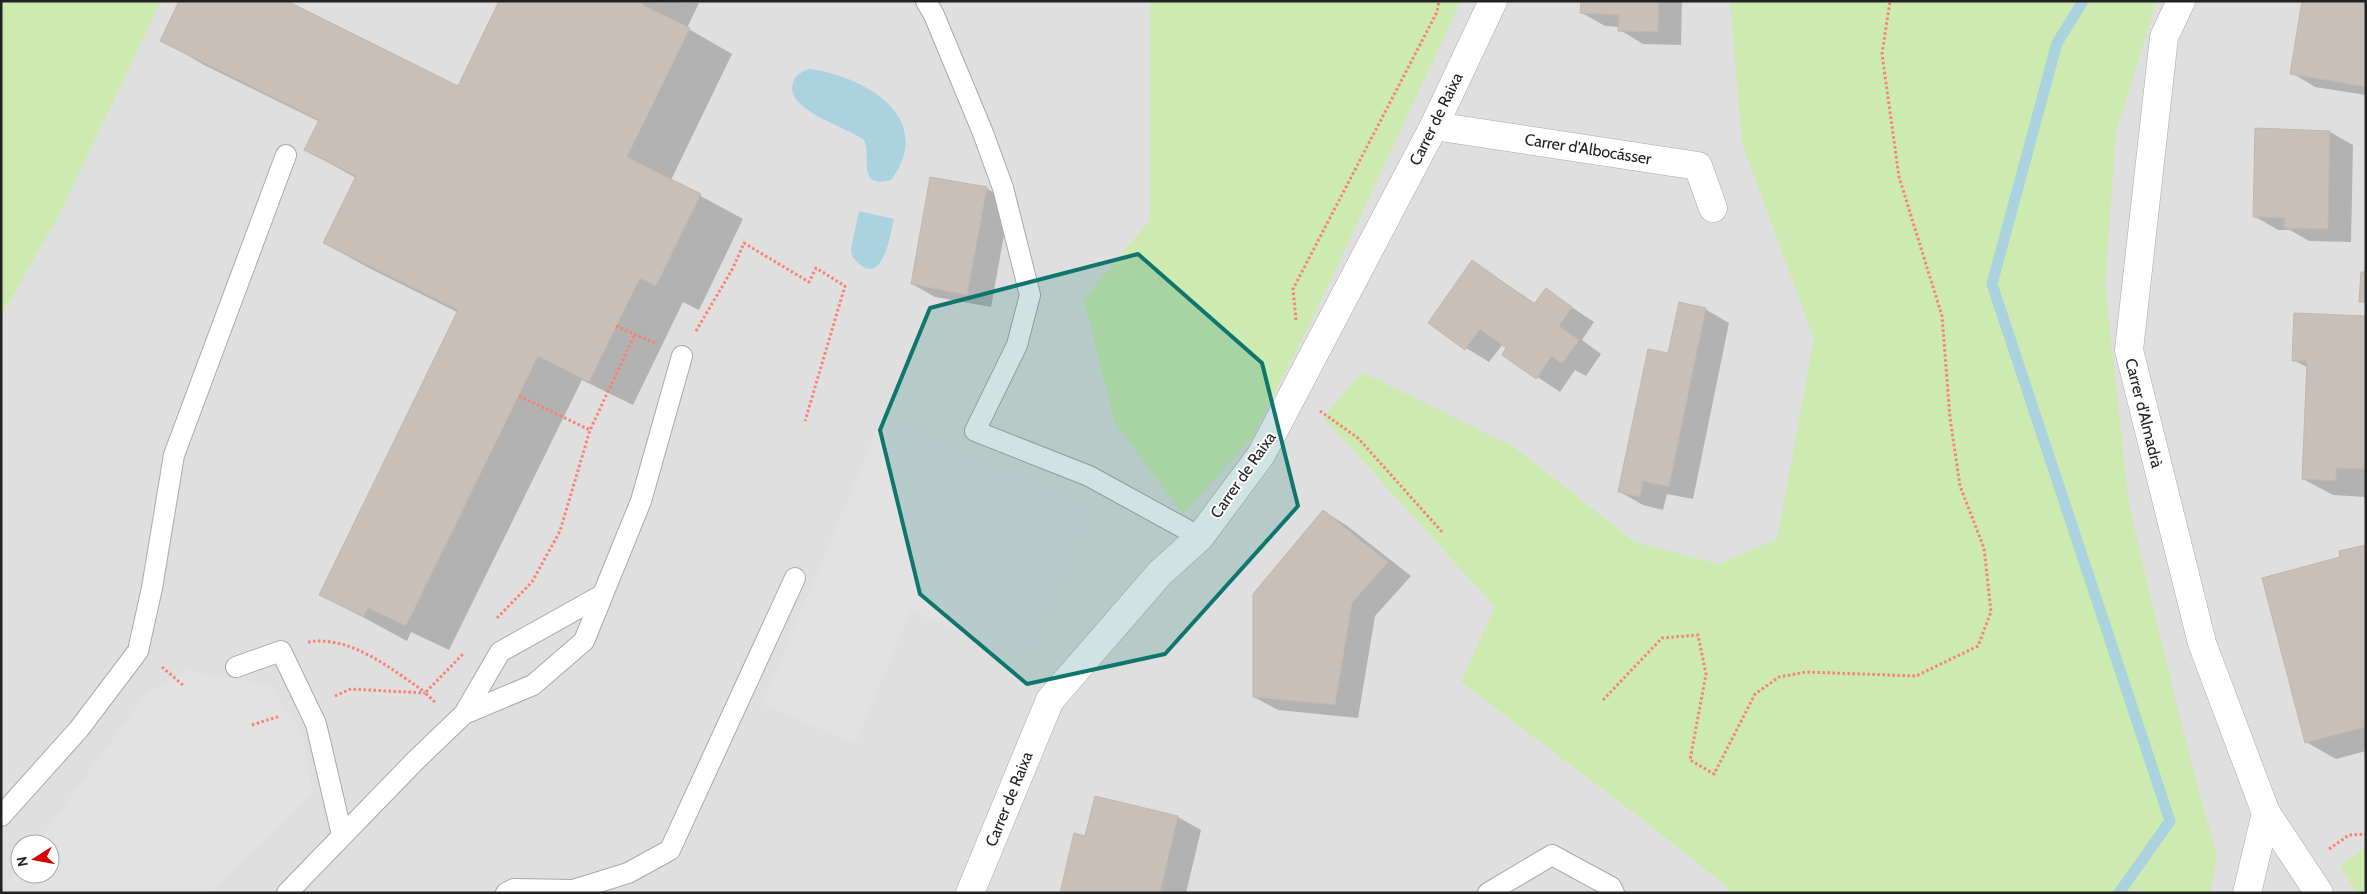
<svg xmlns="http://www.w3.org/2000/svg" width="2367" height="894" viewBox="0 0 2367 894" font-family="Cabin,sans-serif">
	<rect width="100%" height="100%" fill="#f2efe9"/>
	<path fill="#e0dfdf" fill-rule="evenodd" d="M1 1H2366V893H1ZM20 844H50V874H20Z"/>
	<path fill="#cdebb0" d="M1 1H161L59 215 1 317Z
		M1150 1H1461L1311 322 1251 439 1183 514 1115 423 1084 299 1150 220Z
		M1730 1H2157L2116 132 2105 285 2129 506 2183 732 2217 857 2210 893H1730L1726 886 1647 823 1461 682 1495 607 1323 417 1362 372 1514 447 1635 542 1718 564 1777 539 1814 339 1742 143Z
		M2366 845V893H2356L2341 867Z"/>
	<path fill="#e2e2e2" d="M883 416 1097 507 1031 662 911 611 855 744 762 704Z
		M187 670 271 686 304 737 312 794 212 893H1L20 866V874H50V844H36L146 694Z"/>
	<path fill="#aad3df" d="M809 69C865 76 937 118 891 180 855 190 872 154 864 140 848 127 784 110 793 83 795 75 801 72 809 69Z
		M859 211 894 219C890 238 881 294 852 256L851 248Z"/>
	<path fill="#0003" d="M501 1 699 3 687 28 732 54 671 180 743 219 699 310 683 302 633 405 582 380 449 650 411 632 407 641 320 594 459 313 367 267 324 243 356 178 306 150 320 122 204 65 162 40 458 87Z
		M1582 1H1682L1681 45 1643 44 1620 30V27L1605 26 1582 13Z
		M2366 1V95L2315 87 2292 73Z
		M2256 130 2330 132 2353 145 2351 242 2309 241 2290 230H2278L2254 216Z
		M986 188 1010 202 991 307 935 297 912 284Z
		M1473 262 1536 304 1546 290 1594 322 1582 340 1601 354 1586 376 1575 370 1560 392 1503 354 1508 348 1503 344 1489 362 1466 348Z
		M1705 309 1729 323 1693 499 1667 494 1663 510 1643 505 1620 492 1669 355Z
		M2366 318 2365 497 2333 495 2303 479 2308 368 2294 360Z
		M1323 511 1346 525 1411 576 1375 616 1358 718 1278 710 1254 697Z
		M2366 546V751L2336 759 2306 742 2342 558Z
		M1178 817 1201 830 1186 893H1061Z"/>
	<g fill="none" stroke-linecap="round" stroke-linejoin="round">
		<path stroke="#aad3df" stroke-width="11" d="M2083 1 2057 43 1992 284 2170 821 2119 893"/>
	</g>
	<path fill="#c7bfb8" stroke="#c4b6ab" d="M179 1H287L458 86 499 1H645L643 5 690 28 627 157 701 194 656 286 640 278 589 382 538 356 406 626 368 608 364 617 319 595 458 310 323 243 356 176 304 150 319 120 160 41Z
		M1581 1H1659L1658 32 1618 31 1619 15 1580 13Z
		M2302 1H2366V87L2290 74Z
		M2255 128 2330 131 2328 229 2284 228 2285 218 2253 217Z
		M930 177 987 187 967 295 911 284Z
		M1472 260 1534 304 1546 288 1572 307 1559 326 1579 340 1562 364 1552 356 1536 379 1502 355 1506 348 1480 329 1465 350 1428 323Z
		M2361 272H2366V302H2359Z
		M1679 302 1706 308 1669 487 1643 481 1640 497 1618 492 1648 349 1668 353Z
		M2294 313 2366 316V469L2336 468V481L2302 479 2307 361H2292Z
		M1323 510 1388 562 1352 603 1335 705 1253 697V594Z
		M2366 545V727L2305 743 2262 578 2340 557 2339 551Z
		M1095 796 1178 816 1160 893H1060L1074 833 1085 836Z"/>
	<g fill="none" stroke-linecap="round" stroke-linejoin="round">
		<g stroke="#a9a9a9" stroke-width="22">
			<path id="lane" d="M926 1 934 15 983 133 1003 188 1030 295 1017 345 975 431 1089 476 1200 537
				M236 667 281 651 316 724 342 835
				M464 714 533 685 584 641 641 501 682 356
				M1 816 79 729 138 651 152 588 174 455 286 155
				M287 893 415 761 464 714 500 652 602 595
				M506 893 514 889 573 890 628 873 670 850 795 578
				M1488 893 1552 855 1611 887 1614 893"/>
		</g>
		<g stroke="#a9a9a9" stroke-width="29">
			<path id="street" d="M2181 1 2164 37 2129 350 2202 643 2266 813 2319 893
				M1434 126 1698 166 1713 208
				M970 893 1050 700 1160 573 1200 537 1261 455 1434 126 1493 1
				M2247 893 2266 813"/>
		</g>
		<path stroke="#fa8072" stroke-width="3" stroke-dasharray="2.5 2.5" stroke-linecap="butt" d="M1296 320 1293 289 1437 12 1439 1
			M616 326 657 344
			M696 331 733 268 744 243 809 282 816 268 845 286 805 421
			M519 396 590 430
			M1320 411 1358 438 1443 533
			M497 618 532 582 560 531 590 430 635 334
			M308 642C351 635 391 669 425 692
			M162 667 183 685
			M335 696 351 689 425 693
			M1603 700 1662 638 1698 635 1706 674 1690 760 1714 774 1755 694 1779 677 1806 672 1916 676 1978 646 1991 612 1984 548 1960 486 1950 418 1942 316 1899 177 1882 54 1890 1
			M435 702 425 693 464 653
			M252 725 280 716
			M2329 849 2349 835 2366 834"/>
		<use href="#lane" stroke="#fff" stroke-width="20"/>
		<use href="#street" stroke="#fff" stroke-width="28"/>
	</g>
	<path fill="#0f766e" fill-opacity="0.2" stroke="#0f766e" stroke-width="4" stroke-linejoin="round" d="M1138 254 1262 363 1298 506 1165 654 1027 684 920 594 880 430 930 308Z"/>
	<g text-anchor="middle" dominant-baseline="central" stroke-width="4" stroke-linejoin="round" paint-order="stroke">
		<g font-size="16" fill="#222" stroke="#fff">
			<text transform="translate(1436 119) rotate(-64)">Carrer de Raixa</text>
			<text transform="translate(1588 149) rotate(9)">Carrer d'Albocásser</text>
			<text transform="translate(2144 413) rotate(76)">Carrer d'Almadrà</text>
			<text transform="translate(1243 475) rotate(-55)">Carrer de Raixa</text>
			<text transform="translate(1009 799) rotate(-68)">Carrer de Raixa</text>
		</g>
	</g>
	<rect width="2367" height="894" fill="none" stroke="#222222" stroke-width="5"/>
	<g transform="translate(35 859) rotate(259)"><circle r="24" fill="#ffffff" stroke="#a7a7a7"/>
	<path d="M0-4L9 19L0 12L-9 19Z" fill="#d40000"/>
	<text y="-8" font-size="14" font-weight="bold" text-anchor="middle" fill="#222222">N</text>
	</g>
</svg>
